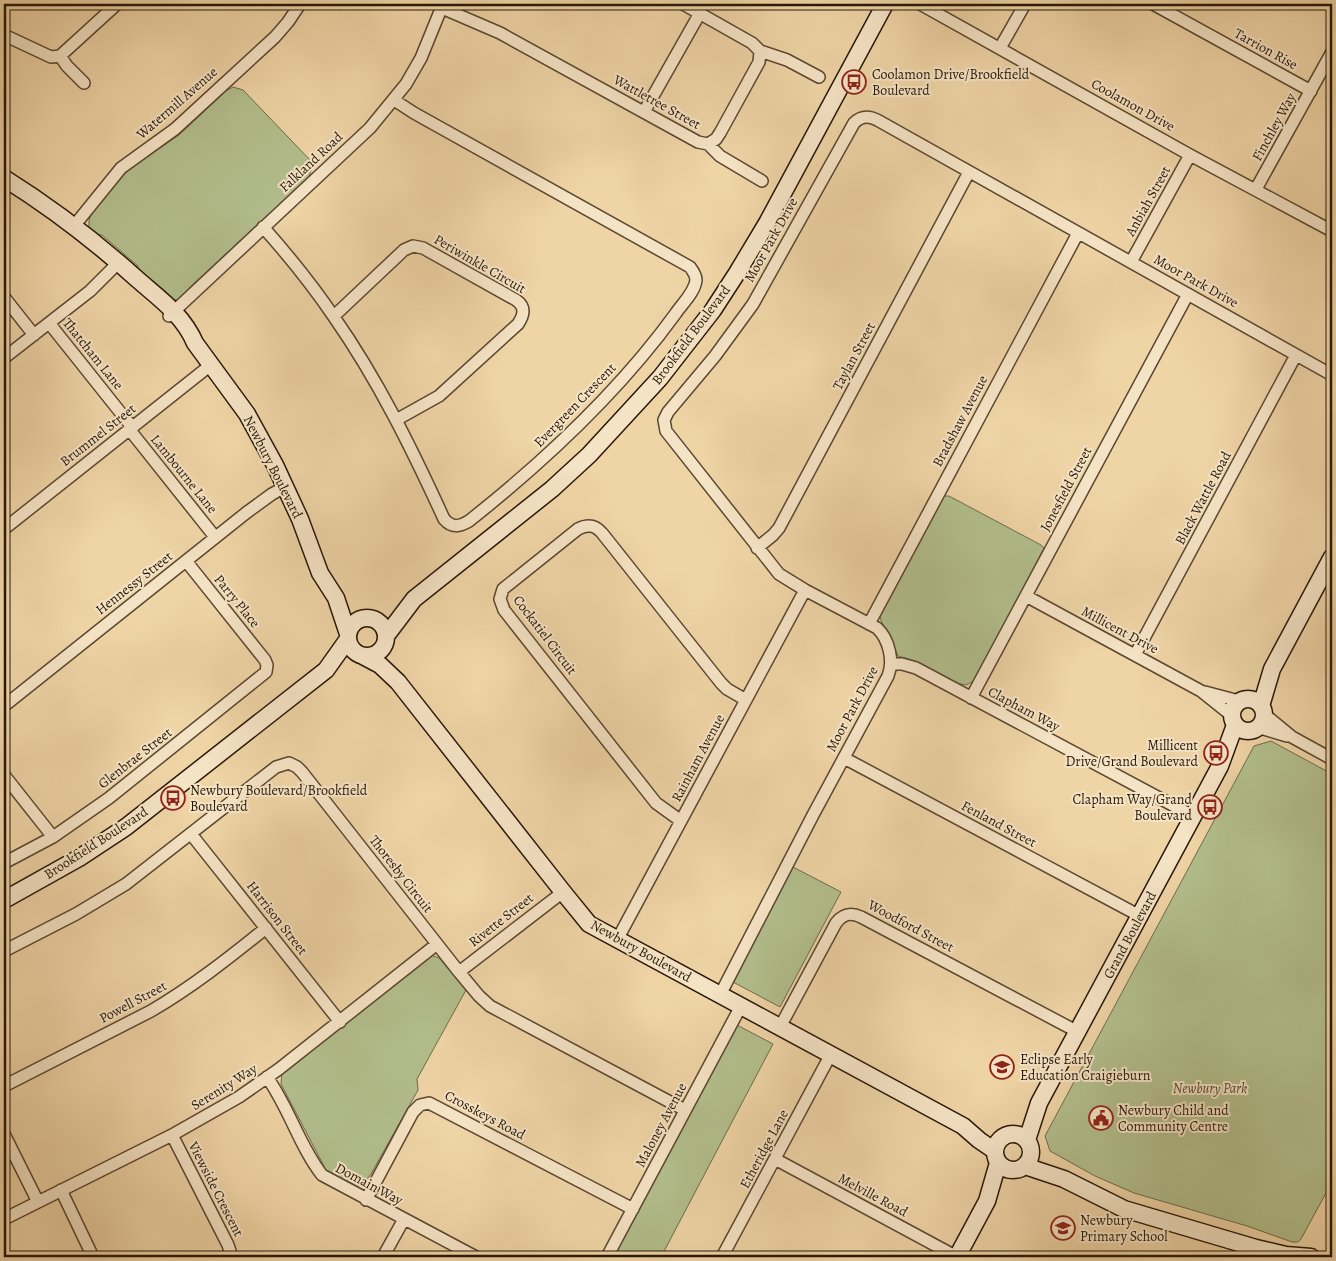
<svg xmlns="http://www.w3.org/2000/svg" width="1336" height="1261" viewBox="0 0 1336 1261" font-family="Alegreya,serif">
	<rect width="100%" height="100%" fill="#efd4a6"/>
	<filter id="stains"><feTurbulence type="fractalNoise" baseFrequency=".004" numOctaves="4"/><feColorMatrix values="0 0 0 0 .2 0 0 0 0 .09 0 0 0 0 .02 0 0 0 .5 -.17"/></filter>
	<radialGradient id="worn" r=".72"><stop offset=".6" stop-color="#630" stop-opacity="0"/><stop offset="1" stop-color="#630" stop-opacity=".3"/></radialGradient>
	<path fill="#b2be8c" stroke="#6d6b4a" d="M233 87 243 90 310 160 312 167 309 177 190 287C187 291 184 297 179 299 168 305 146 279 137 271L138 266 102 235H97L89 228V220L92 212 125 172 179 135 226 91Z
		M944 496H949L1041 545 1044 548 977 676 974 681 966 685 956 683 915 661 898 656 889 634 882 623 880 617 882 611Z
		M1271 741 1332 774V1182L1301 1239 1298 1242H1292L1247 1226 1134 1193 1095 1176 1050 1151 1045 1136 1254 746Z
		M793 867 841 892 780 1007 733 982Z
		M431 955 439 958 466 990 417 1079 418 1090 371 1174 364 1183 357 1187 327 1172 281 1084 282 1072Z
		M737 1025 773 1044 661 1257H613Z"/>
	<g fill="none" stroke-linecap="round" stroke-linejoin="round">
		<g stroke="#5a4730" stroke-width="14">
			<path id="street" d="M920 4 1190 155 1332 231
				M1153 4 1311 91
				M442 8 500 33 698 142 708 144 716 139 720 133 759 62 760 51 752 43 683 4
				M4 35 51 57 60 56 117 4
				M1000 48 1025 4
				M760 51 787 60 819 77
				M60 56 67 66 84 83
				M644 112 700 13
				M708 144 720 156 762 181
				M1256 189 1332 52
				M74 226 121 168 175 129 275 37 288 22 300 4
				M263 227C288 255 313 286 334 317 378 380 412 449 444 519 452 528 459 527 469 521 546 460 618 393 676 313 682 304 695 292 696 280 696 275 693 271 690 267L414 113 394 100
				M1131 262 1190 155
				M4 297 34 335
				M169 316 370 128 406 84 421 58 443 4
				M334 316 404 250 413 246 423 248 516 300C526 307 524 315 518 324L439 396 396 420
				M49 323 132 427
				M4 358 90 291 119 262
				M129 429 215 537
				M4 529 212 364
				M757 548 773 535 779 528 969 172
				M1026 596 1201 691 1231 715
				M869 624 1078 233
				M1135 655 1296 355
				M891 664H902L916 668 1193 816
				M1205 692 1239 701
				M971 698 1188 294
				M4 706 246 513 272 494 285 487
				M1264 714 1292 737 1332 759
				M1257 727 1287 736
				M844 758 1140 916
				M4 775 53 837
				M681 821 656 803 504 610 500 599 503 589 578 529C588 524 595 525 602 533L721 683 727 689 746 700
				M191 834 340 1022
				M4 863 53 837 109 798 266 672 267 665 265 660 186 561
				M617 940 805 590
				M4 951 76 914 126 884 276 767 289 763 297 767 302 772 459 972 479 996 490 1006 685 1110
				M459 972 563 892
				M720 995 813 815 888 676C894 661 889 639 877 628L805 590 779 574 666 431 664 420 668 412 715 356 753 304 854 123C862 115 870 116 879 121L1332 375
				M780 1027 836 923C843 914 850 912 861 917L1078 1032
				M267 1077C289 1108 300 1147 322 1175L476 1257
				M4 1086 151 1011C192 987 229 958 266 928
				M4 1134 38 1202
				M172 1135 228 1245 232 1257
				M775 1159 957 1257
				M61 1190 93 1257
				M366 1200 413 1112 420 1105 429 1103 633 1209
				M4 1219 172 1135 239 1097 279 1069 437 944
				M383 1257 404 1219
				M607 1257 741 1006
				M722 1257 831 1054"/>
		</g>
		<g stroke="#281808" stroke-width="19">
			<path id="secondary" d="M4 178C52 208 95 241 137 279 160 299 183 315 195 343L247 414 275 465 300 519 320 573 336 598 348 634
				M348 637a19 19 0 1 1 38 0a19 19 0 1 1-38 0Z
				M386 636 414 599 552 489 589 455 660 378 713 310 737 273 767 223 885 4
				M363 656 380 665 398 682 563 892 589 924 963 1126 979 1140 995 1151
				M1232 715a16 16 0 1 1 32 0a16 16 0 1 1-32 0Z
				M1261 706 1272 669 1332 557
				M4 900 79 858 126 827 326 670 348 639
				M995 1152a18 18 0 1 1 36 0a18 18 0 1 1-36 0Z
				M1027 1140 1039 1103 1220 766 1235 725
				M1025 1166 1064 1179 1124 1209 1256 1248 1286 1255 1311 1257
				M957 1257 987 1201 998 1163"/>
		</g>
		<use href="#street" stroke="#f5e3c5" stroke-width="11"/>
		<use href="#secondary" stroke="#f5e3c5" stroke-width="16"/>
	</g>
	<defs>
		<g id="bus-ring" transform="scale(1.25)"><circle r="9.5" fill="#f5e3c5" stroke="#8f2418" stroke-width="1.5"/><path d="M-5-6H5V4H4V6H2V4H-2V6H-4V4H-5ZM-3.5-4V0h7V-4ZM-3.5 1.2v1.5H-2V1.2ZM2 1.2v1.5H3.5V1.2Z" fill="#8f2418"/></g>
		<g id="school-ring" transform="scale(1.25)"><circle r="9.5" fill="#f5e3c5" stroke="#8f2418" stroke-width="1.5"/><path d="M0-5L7-2L0 1L-7-2ZM-4 1L0 2.5L4 1V4Q0 6-4 4Z" fill="#8f2418"/></g>
		<g id="civic-ring" transform="scale(1.25)"><circle r="9.5" fill="#f5e3c5" stroke="#8f2418" stroke-width="1.5"/><path d="M-.6-6.5H3V-4.5H.6V-3L4-1V1h2V6H-6V1h2V-1L-.6-3ZM-1.2 2.5V6h2.4V2.5Z" fill="#8f2418"/></g>
	</defs>
	<g fill-rule="evenodd">
		<use href="#bus-ring" x="854" y="82"/>
		<use href="#bus-ring" x="1216" y="753"/>
		<use href="#bus-ring" x="173" y="798"/>
		<use href="#bus-ring" x="1210" y="807"/>
		<use href="#school-ring" x="1002" y="1067"/>
		<use href="#civic-ring" x="1101" y="1118"/>
		<use href="#school-ring" x="1063" y="1228"/>
	</g>
	<g text-anchor="middle" dominant-baseline="central" stroke-width="4" stroke-linejoin="round" paint-order="stroke">
		<g font-size="14" fill="#281808" stroke="#f5e3c5">
			<text transform="translate(1266 49) rotate(29)">Tarrion Rise</text>
			<text transform="translate(657 102) rotate(29)">Wattletree Street</text>
			<text transform="translate(177 103) rotate(-41)">Watermill Avenue</text>
			<text transform="translate(1133 105) rotate(29)">Coolamon Drive</text>
			<text transform="translate(1274 127) rotate(-61)">Finchley Way</text>
			<text transform="translate(311 162) rotate(-43)">Falkland Road</text>
			<text transform="translate(1148 201) rotate(-61)">Anbiah Street</text>
			<text transform="translate(771 240) rotate(-61)">Moor Park Drive</text>
			<text transform="translate(480 264) rotate(30)">Periwinkle Circuit</text>
			<text transform="translate(1196 281) rotate(29)">Moor Park Drive</text>
			<text transform="translate(691 335) rotate(-53)">Brookfield Boulevard</text>
			<text transform="translate(93 354) rotate(51)">Thatcham Lane</text>
			<text transform="translate(854 356) rotate(-62)">Taylan Street</text>
			<text transform="translate(575 405) rotate(-46)">Evergreen Crescent</text>
			<text transform="translate(960 421) rotate(-62)">Bradshaw Avenue</text>
			<text transform="translate(98 435) rotate(-38)">Brummel Street</text>
			<text transform="translate(273 467) rotate(63)">Newbury Boulevard</text>
			<text transform="translate(184 474) rotate(51)">Lambourne Lane</text>
			<text transform="translate(1066 489) rotate(-62)">Jonesfield Street</text>
			<text transform="translate(1203 498) rotate(-62)">Black Wattle Road</text>
			<text transform="translate(134 583) rotate(-38)">Hennessy Street</text>
			<text transform="translate(237 601) rotate(51)">Parry Place</text>
			<text transform="translate(1120 630) rotate(28)">Millicent Drive</text>
			<text transform="translate(545 635) rotate(53)">Cockatiel Circuit</text>
			<text transform="translate(852 709) rotate(-62)">Moor Park Drive</text>
			<text transform="translate(1024 709) rotate(28)">Clapham Way</text>
			<text transform="translate(135 758) rotate(-38)">Glenbrae Street</text>
			<text transform="translate(698 758) rotate(-62)">Rainham Avenue</text>
			<text transform="translate(999 824) rotate(28)">Fenland Street</text>
			<text transform="translate(96 843) rotate(-33)">Brookfield Boulevard</text>
			<text transform="translate(401 874) rotate(52)">Thoresby Circuit</text>
			<text transform="translate(277 918) rotate(52)">Harrison Street</text>
			<text transform="translate(501 920) rotate(-38)">Rivette Street</text>
			<text transform="translate(911 926) rotate(28)">Woodford Street</text>
			<text transform="translate(1130 935) rotate(-62)">Grand Boulevard</text>
			<text transform="translate(641 951) rotate(29)">Newbury Boulevard</text>
			<text transform="translate(133 1002) rotate(-28)">Powell Street</text>
			<text transform="translate(224 1087) rotate(-32)">Serenity Way</text>
			<text transform="translate(485 1115) rotate(28)">Crosskeys Road</text>
			<text transform="translate(661 1125) rotate(-62)">Maloney Avenue</text>
			<text transform="translate(764 1149) rotate(-62)">Etheridge Lane</text>
			<text transform="translate(369 1184) rotate(28)">Domain Way</text>
			<text transform="translate(216 1189) rotate(63)">Viewside Crescent</text>
			<text transform="translate(873 1195) rotate(28)">Melville Road</text>
		</g>
		<g font-size="14" fill="#281808" stroke="#f5e3c5" text-anchor="start">
			<text x="872" y="74">Coolamon Drive/Brookfield<tspan x="872" dy="16">Boulevard</tspan></text>
			<text x="1198" y="745" text-anchor="end">Millicent<tspan x="1198" dy="16">Drive/Grand Boulevard</tspan></text>
			<text x="190" y="790">Newbury Boulevard/Brookfield<tspan x="190" dy="16">Boulevard</tspan></text>
			<text x="1192" y="799" text-anchor="end">Clapham Way/Grand<tspan x="1192" dy="16">Boulevard</tspan></text>
			<text x="1020" y="1059">Eclipse Early<tspan x="1020" dy="16">Education Craigieburn</tspan></text>
			<text x="1118" y="1110">Newbury Child and<tspan x="1118" dy="16">Community Centre</tspan></text>
			<text x="1080" y="1220">Newbury<tspan x="1080" dy="16">Primary School</tspan></text>
		</g>
		<g font-size="14" font-style="italic" fill="#514a30" stroke="#f5e3c5">
			<text x="1210" y="1088">Newbury Park</text>
		</g>
	</g>
	<rect width="1336" height="1261" fill="none" stroke="#efd4a6" stroke-width="20"/>
	<rect x="5" y="5" width="1326" height="1251" fill="none" stroke="#281808" stroke-width="2.5"/>
	<rect x="10" y="10" width="1316" height="1241" fill="none" stroke="#281808"/>
	<rect width="100%" height="100%" filter="url(#stains)"/>
	<rect width="100%" height="100%" fill="url(#worn)"/>
</svg>
